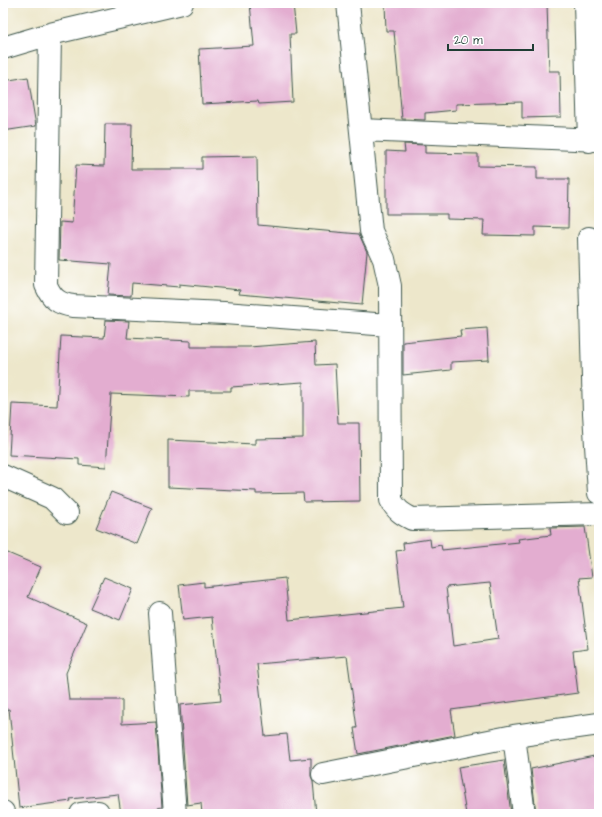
<svg xmlns="http://www.w3.org/2000/svg" width="602" height="817" viewBox="0 0 602 817" font-family="'Architects Daughter',sans-serif">
	<rect width="100%" height="100%" fill="#fff"/>
	<filter id="ink" filterUnits="userSpaceOnUse"><feTurbulence type="fractalNoise" baseFrequency=".025" numOctaves="2"/><feDisplacementMap in="SourceGraphic" scale="8" xChannelSelector="R" yChannelSelector="G"/><feConvolveMatrix kernelMatrix="1 2 1 2 8 2 1 2 1" color-interpolation-filters="sRGB"/></filter>
	<filter id="wash" filterUnits="userSpaceOnUse"><feTurbulence type="fractalNoise" baseFrequency=".012" numOctaves="4" result="noise"/><feDisplacementMap in="SourceGraphic" scale="16" xChannelSelector="R" yChannelSelector="G"/><feGaussianBlur stdDeviation="0.9" result="paint"/><feColorMatrix in="noise" values="0 0 0 0 0 0 0 0 0 0 0 0 0 0 0 0 0 1.4 0 .05"/><feComposite in="paint" operator="in"/></filter>
	<g filter="url(#wash)">
		<rect width="100%" height="100%" fill="#ede7cb"/>
		<g id="blocks">
			<path fill="#e3add0" fill-rule="evenodd" d="M250 3H293L296 34H290L293 102 259 104 258 101 202 104 199 49 254 46Z
				M385 3H547L549 71H560L561 117 522 118V102L456 104V110L425 113V120L402 119 394 31H386Z
				M28 77 36 126 3 131V81Z
				M105 124H132L131 169H202V157L257 156 258 225 359 234 367 252 362 305 239 294 240 290 179 284V287L132 283 131 296 108 295 111 264 59 260 60 222 72 223 76 165 104 166Z
				M404 144 425 145V153L478 154V166L537 167V179H569L568 228 535 227V236L483 235 484 220 447 219V214H386V151L405 152Z
				M106 320 129 321 127 338 191 341V347H249L315 342 316 365 335 364 338 423H359L360 501 304 502 303 493 256 494V491L168 487V440L255 444V439L303 438V382L231 387V391H189V397L111 394 106 467 79 465V459L9 455 12 404 57 406 61 336 104 338Z
				M487 328 489 360 451 362V370L403 375V342L461 336 460 330Z
				M111 492 152 508 137 544 96 528Z
				M585 527 592 577 579 578 588 649 573 651 578 693 451 710 455 735 358 754 354 728H357L347 656 257 664 265 736 287 734 290 760 311 758V776L313 781 316 814H202L201 803 187 805 180 705 221 701 212 617 183 620 179 585 204 582V587L285 578 289 620 403 608 396 551 404 550 403 543 430 539 431 547 441 545 442 550 519 542 518 539 551 535 550 528ZM490 583 498 639 453 646 446 587Z
				M3 551 41 567 28 597 87 623 66 673 69 700H122V724L156 722 162 807 158 808 159 814H121L118 794 70 799 71 801 19 808 9 709 3 710Z
				M104 577 133 589 120 620 90 608Z
				M599 755V814H536L531 769Z
				M504 760 511 814H466L458 767Z"/>
		</g>
	</g>
	<g filter="url(#ink)">
		<use href="#blocks" fill-opacity="0" stroke="#3e564b" stroke-width="1"/>
		<g fill="none" stroke-linecap="round" stroke-linejoin="round">
			<g stroke="#3e564b" stroke-width="24">
				<path id="minor" d="M348 3 371 231 384 259 390 286 391 500C396 510 402 514 412 519L599 514
					M585 3 589 141
					M50 34 46 285C52 299 59 304 73 306L224 313 389 325
					M3 48 50 34 182 3
					M361 130 599 140
					M589 238 594 413 599 493
					M3 476 52 498 67 513
					M160 613 175 814
					M514 736 524 814
					M323 774 514 736 599 724
					M3 812V814
					M81 814 98 812 99 814"/>
			</g>
			<use href="#minor" stroke="#fff" stroke-width="22"/>
		</g>
	</g>
	<rect width="602" height="817" fill="none" stroke="#fff" stroke-width="16"/>
	<path d="M448 44v6h85v-6" fill="none" stroke="#1f3d34" stroke-width="2"/>
	<text x="454" y="44" font-size="12" fill="#1f3d34" stroke="#ffffff" stroke-width="3" paint-order="stroke">20 m</text>
</svg>
